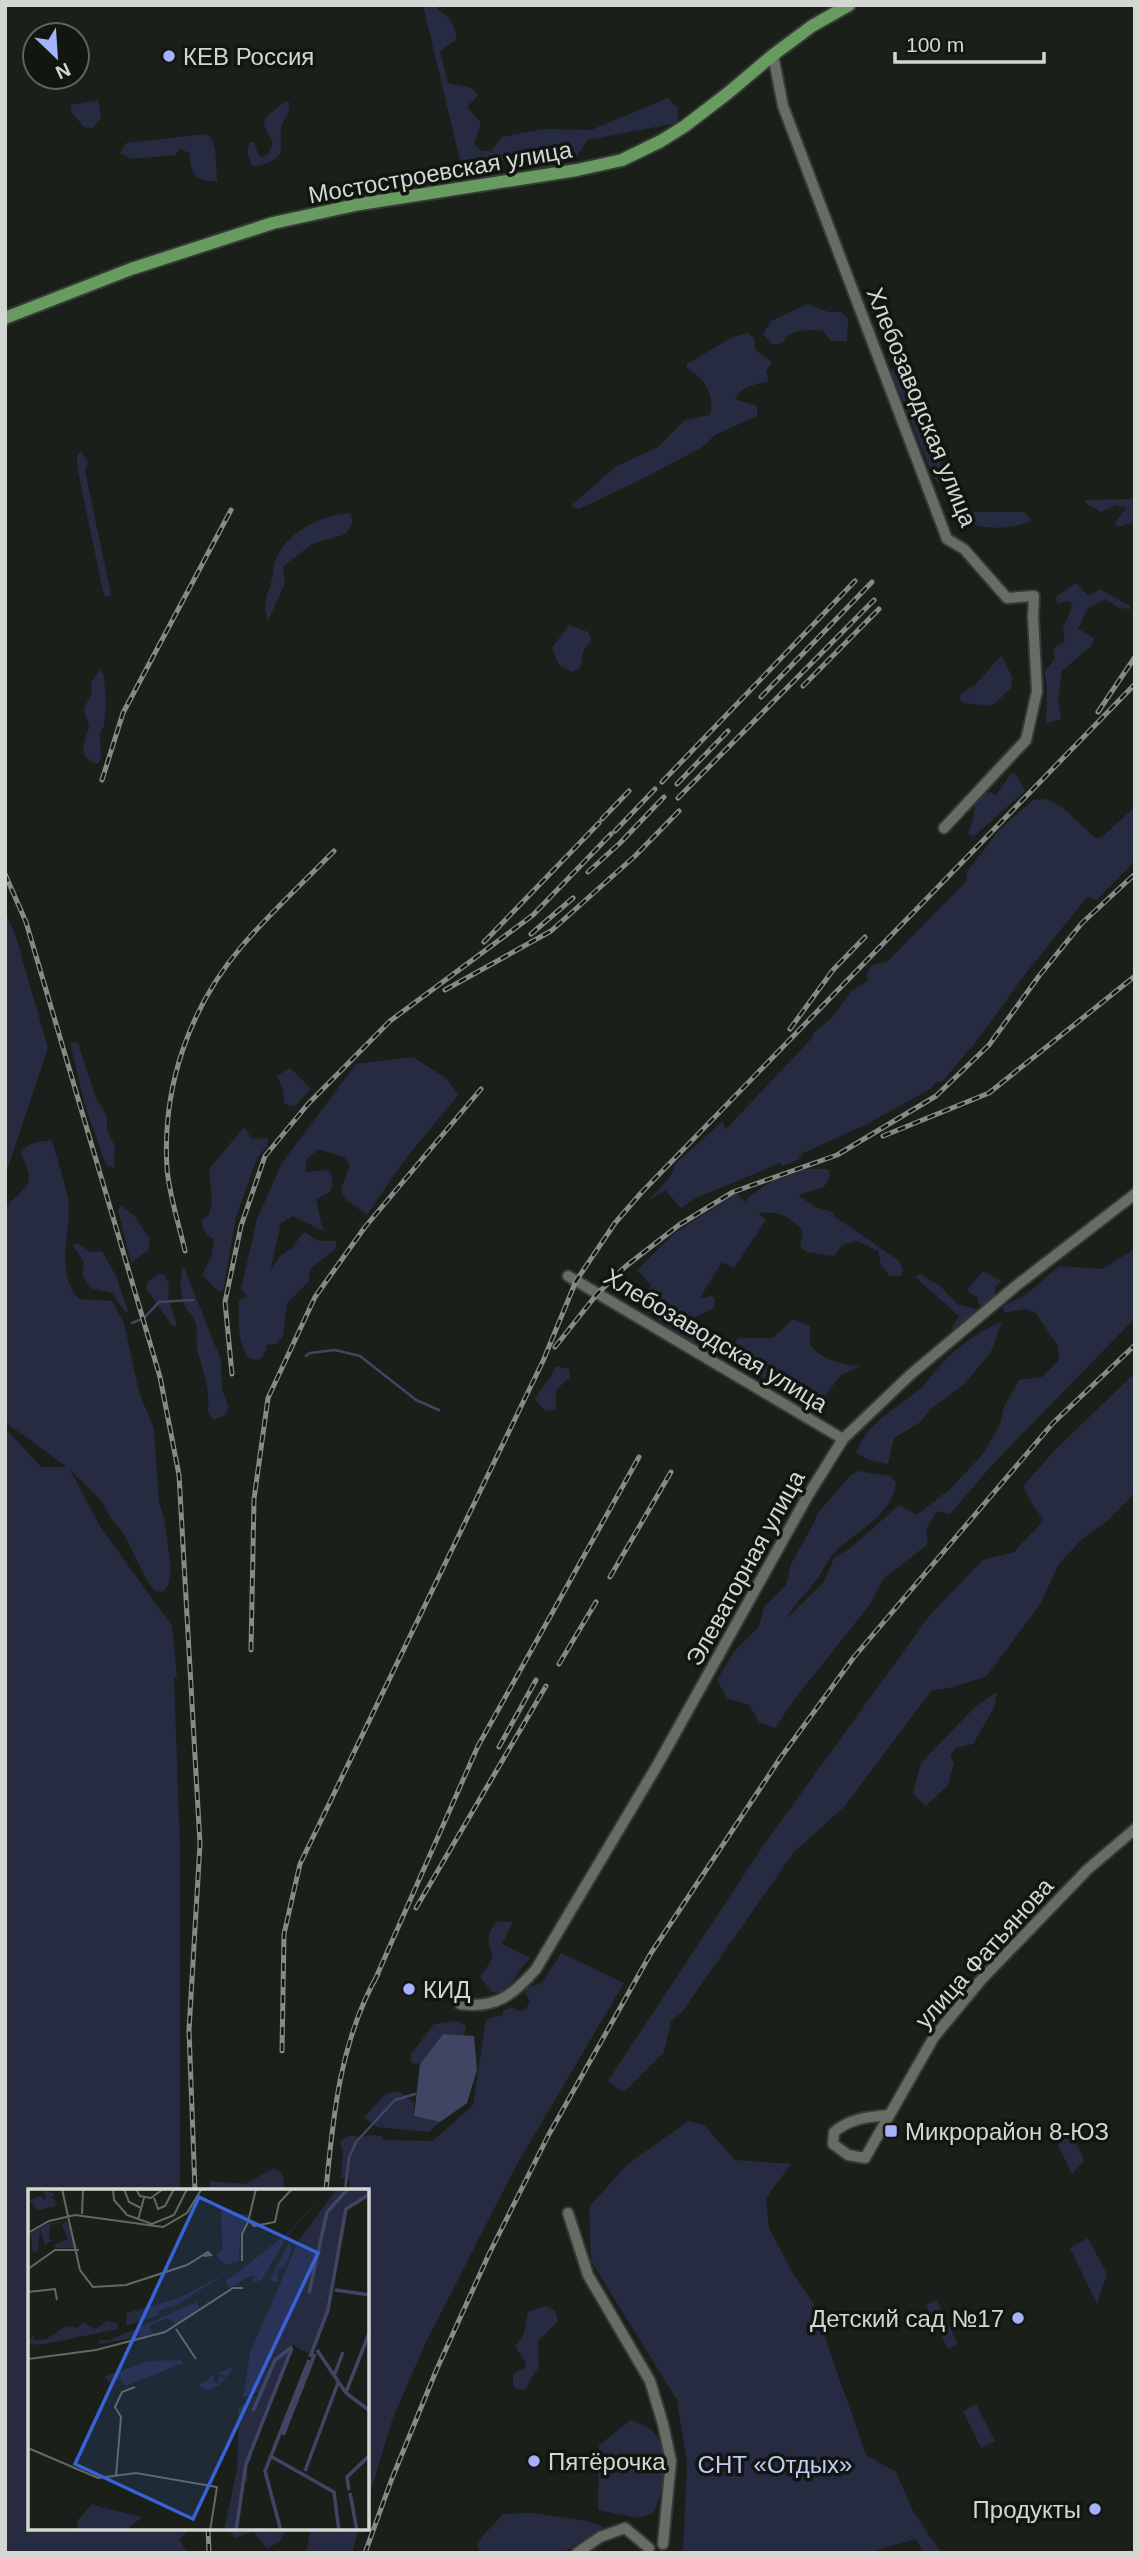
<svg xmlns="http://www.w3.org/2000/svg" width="1140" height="2558" viewBox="0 0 1140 2558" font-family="Helvetica,sans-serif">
	<rect width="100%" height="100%" fill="#1a2019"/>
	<path fill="#272b41" d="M423 5H437L438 10C452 17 453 25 457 39L440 51 448 83 471 88 478 95 467 107 481 123 474 144 481 151H491L502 137 544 129 591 130 668 98 678 108 677 123 587 140 576 158 536 171 519 157 462 169Z
		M98 100 101 119 92 128 84 127 71 112V105Z
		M286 101 289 102C291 113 283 118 281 129 280 136 281 145 281 153 275 160 263 167 252 166L247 153 250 142H254L258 154 262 157 269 153 273 143 263 123 267 116Z
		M206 134C220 142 214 167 218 182 213 180 206 182 201 179 191 175 189 162 190 153L180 149 175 155 131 159 120 153 126 143Z
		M807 304 828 312H841L848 318 847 341H831L822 330C805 330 792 328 782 343L773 345 763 334 771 321Z
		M748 333 754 338 755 350 772 362 766 372 769 382C756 384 741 386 735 399L757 406V416L715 435 701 448 640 480 579 509 571 506 615 467 658 447 685 420 710 415C716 395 704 378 687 368V364L731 338Z
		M900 365H911L913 368 901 383 909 397 913 412 926 425 939 452 940 464 945 477 940 484 933 477 891 371Z
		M81 451 88 463 85 471 111 594 109 597 104 596 77 466V455Z
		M1135 499V522L1118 527 1114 523 1127 508 1116 505 1101 512 1088 505 1084 500Z
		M975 512H1024L1032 520C1014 530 983 530 964 521Z
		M349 513 353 521 346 534 312 544 283 566 285 583 268 621C262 599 267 599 272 579 274 574 273 567 275 562 286 532 319 516 349 513Z
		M1076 583 1088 596 1100 589 1130 606 1131 609 1119 608 1105 599 1087 609 1078 629 1094 638 1092 645 1062 671 1058 701 1061 720 1046 723 1047 685 1044 672 1055 659 1053 648 1065 642 1063 629 1073 604 1068 601 1057 604 1056 597Z
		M569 625 588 632 591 640 583 652 580 668 572 672 559 665 552 648Z
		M1002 656 1012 677 1011 688 992 706 964 703 959 698C963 690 970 689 977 683 986 674 992 664 1002 656Z
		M101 669 104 677 106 705 104 726 100 732 101 759 99 763H93L84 755 83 747 89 727 84 709 92 692 91 682Z
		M1011 774H1016L1025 791 973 837 968 833 973 821 976 796 990 792 996 795Z
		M1046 799 1062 807 1095 838 1102 837 1135 807V861L1096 900 1087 897 1029 969 978 1039 942 1082 937 1081 930 1089 865 1125 803 1153 798 1160 782 1166 780 1163 696 1198 681 1208 665 1190 648 1201 671 1176 675 1164 723 1121 725 1130 813 1037 812 1034 833 1017 851 991 868 981 867 973 872 965 887 962 966 882 967 872 999 830 1033 800Z
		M5 911 15 934 48 1048 5 1176Z
		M70 1042 78 1043 95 1096 107 1116V1129L115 1147 114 1168 106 1165 84 1102Z
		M413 1057 447 1079 458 1095 403 1162 367 1215 345 1199 341 1189 350 1165 344 1157 318 1149 306 1160V1172L328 1170C334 1178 333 1183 330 1192L316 1199 323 1231 293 1216 281 1223 270 1271 281 1255 292 1248 304 1232 319 1241H335L337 1244 334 1250 310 1269 309 1281 287 1303 283 1336 276 1344 267 1345C264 1359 260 1363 247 1357 237 1338 239 1320 239 1300L247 1297 241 1289 257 1219 282 1163 356 1064Z
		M290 1068 311 1089 294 1107 284 1103 283 1089 277 1076Z
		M244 1127 252 1139 268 1138 267 1146 257 1158 236 1217 223 1291H218L202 1275 211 1257 214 1239 206 1235 201 1221 209 1215 212 1201 209 1169Z
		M52 1140C57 1159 64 1179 68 1198 73 1229 53 1272 79 1299L112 1301 124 1323 139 1392 154 1429 159 1502 165 1523 171 1570 168 1585 163 1592 155 1591 147 1581 124 1534 110 1517 101 1500 70 1470 101 1528 172 1626 177 1676 174 1679 180 1847V2190H30V2528H190L179 2540 188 2553H5V1428L41 1467H67L5 1422V1208C28 1182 37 1189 21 1153 29 1141 39 1142 52 1140Z
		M808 1169H828L830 1176 824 1187 798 1195 815 1207 833 1212 834 1216 899 1261 903 1270 901 1276H889L881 1264 878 1251 857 1241 842 1245 834 1256 807 1252 800 1247 803 1231C789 1215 778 1211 758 1213L766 1220 734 1268 722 1262 699 1299 711 1296 715 1298 714 1308 695 1317 696 1322 717 1342 718 1347C692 1350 663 1321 641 1308L651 1285 637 1270 676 1232 737 1193 747 1205V1198L773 1180Z
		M121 1206 134 1215 150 1240 148 1250 131 1263 118 1210Z
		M77 1243 91 1252 102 1251 116 1276 128 1311 126 1313 112 1293 90 1288 82 1276 84 1262 73 1246Z
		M1135 1249V1318L993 1464 950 1514 937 1511 926 1530 928 1544 884 1578 870 1604 794 1700 775 1728 759 1722 749 1705 727 1698 717 1680 735 1650 759 1627 764 1607 786 1585 791 1564 813 1525 817 1514 850 1476 858 1471 890 1476 896 1483C891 1516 860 1528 837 1550 828 1558 825 1567 819 1576 809 1591 794 1604 786 1619L824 1582 834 1558 853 1546 899 1505 917 1515 950 1489 983 1454 1000 1424 1004 1407 1019 1380 1042 1377 1059 1360 1058 1346 1035 1312 1025 1309 1004 1313 1003 1306 1027 1294 1059 1266 1102 1269Z
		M183 1265 221 1360 222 1389 228 1407 226 1415 213 1420 208 1411C210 1391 204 1373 198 1353 195 1343 199 1331 195 1321 194 1314 188 1313 186 1308 179 1296 180 1278 183 1265Z
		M983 1271 1001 1281 995 1287V1296L985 1307 978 1304V1298L967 1290Z
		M159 1274H164L169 1284 168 1298 177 1326H172L146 1288 147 1282Z
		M920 1274 940 1286 957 1304 976 1309 973 1319 959 1333 951 1328 959 1316 915 1277Z
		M793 1319 810 1326C810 1331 809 1338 810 1343 816 1359 845 1365 860 1366L841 1375 815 1409 726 1357 738 1338H773Z
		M1002 1322 990 1354 963 1385 931 1409 919 1423 894 1438 888 1464 869 1460 856 1453C866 1423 898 1408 920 1389 930 1379 938 1367 948 1357 964 1342 983 1329 1002 1322Z
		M556 1366 569 1369 570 1377 556 1390V1409L545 1411 535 1400C541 1387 551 1379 556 1366Z
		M1135 1373V1493L1105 1523 1082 1539 1058 1565 1041 1603 987 1676 950 1688 932 1690 845 1806 794 1852 682 2012 671 2021 664 2052 624 2092 608 2081 763 1846 930 1615 983 1560 1014 1552 1044 1520 1034 1507 1023 1486 1056 1449Z
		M997 1692 994 1708 973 1744 955 1748 950 1757 954 1763 948 1785 926 1806 913 1794 921 1763 975 1707Z
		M498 1921 513 1922 502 1944 531 1958C519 1967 515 1982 503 1992H492L480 1977 493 1958C488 1943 485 1933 498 1921Z
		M561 1953 624 1983 516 2166 426 2342 392 2420 368 2501V2190H349L350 2180 341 2177 343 2153 340 2141 351 2135C361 2140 372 2132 383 2137V2140L433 2141 473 2105 486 2019 503 2015V2010L513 2007 518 2011 525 2010 530 2002 525 1993 526 1988 542 1983Z
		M457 2021 466 2026 464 2035 443 2034 420 2064 411 2063V2054L434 2024Z
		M398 2091 414 2103V2116L440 2122 429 2132 376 2127 364 2117 386 2094Z
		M688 2121 704 2125 735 2160 791 2164 766 2198 769 2228 792 2272 813 2303 866 2455 896 2472 913 2511 941 2553H924L916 2539 867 2553H683L687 2463 677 2400 591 2261 589 2207 627 2165Z
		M1072 2132 1084 2161 1072 2174 1058 2145Z
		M274 2168 283 2174 284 2190H210V2181L245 2184Z
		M1088 2238 1107 2274 1097 2304 1070 2248Z
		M937 2300 958 2344 948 2349 926 2305Z
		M545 2306 555 2310 558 2321 538 2341 539 2367 531 2378 526 2389 518 2390 513 2385V2374L524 2369 526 2363 515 2346 524 2334 528 2312Z
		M976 2404 995 2441 981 2448 963 2411Z
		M631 2420C637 2423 645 2425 651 2430 674 2449 664 2491 653 2513L639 2518 598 2510 599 2445Z
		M533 2513 586 2521 605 2527 562 2553H481L477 2546 482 2537 503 2514Z
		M226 2528H287L281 2540 267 2549 253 2531 236 2538Z
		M311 2528H359L352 2553H306Z"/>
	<path fill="#404563" d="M443 2034 474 2036 477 2070 467 2103 440 2122 414 2116 420 2064Z"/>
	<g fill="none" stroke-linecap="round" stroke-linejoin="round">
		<path stroke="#404563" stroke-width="2.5" d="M132 1323 144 1318 159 1302 193 1300
			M306 1356 310 1353 335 1350 360 1356 416 1400 439 1410
			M345 2190 349 2158 356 2142 395 2100 415 2094"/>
		<g stroke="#363a36" stroke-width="14">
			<path id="minor" d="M773 55 783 106 947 539 964 549 1007 598 1034 596 1033 617 1037 691 1026 740 944 828
				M568 1276 843 1439
				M460 2004C496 2009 513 1995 536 1969L658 1764 807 1497 843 1439 910 1375 1017 1285 1135 1194
				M889 2115C868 2117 851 2118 834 2132L833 2144 848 2155 865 2158 934 2037 981 1980 1088 1869 1135 1829
				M568 2213 588 2275 650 2381 663 2424 671 2461 663 2544
				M577 2553 600 2537 625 2528 649 2548"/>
		</g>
		<g stroke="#363a36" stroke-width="16">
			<path id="major" d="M5 318 131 269 273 223 360 204 577 170 622 160 661 141 685 126 728 93 773 55 812 26 849 5"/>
		</g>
		<use href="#minor" stroke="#676d65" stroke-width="10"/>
		<use href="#major" stroke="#689b60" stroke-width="12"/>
		<g stroke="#868b86" stroke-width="5">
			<path id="rail" d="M803 686 879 609
				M761 697 872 582
				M1098 712 1135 657
				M102 780 123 713 231 510
				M662 782 855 581
				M677 784 728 731
				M678 798 874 600
				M602 819 629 791
				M615 831 655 789
				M588 872 620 843 664 797
				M5 874 26 922 160 1377 179 1475 200 1844 189 2030 195 2190
				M531 934 573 898
				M484 942 599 823
				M445 990 551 931 635 856 679 811
				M790 1029 833 970 865 937
				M883 1136 989 1093 1135 976
				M185 1251C179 1224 169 1195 167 1168 162 1087 189 1008 242 946 270 913 304 882 334 851
				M555 1347 597 1294 626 1266 679 1225 733 1192 837 1155 936 1096 989 1045 1039 976 1082 923 1135 874
				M232 1374 225 1302 241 1226 265 1156 308 1104 390 1021 533 915 611 834
				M610 1577 671 1472
				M251 1650 254 1499 268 1398 315 1297 365 1227 481 1089
				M559 1664 596 1602
				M499 1747 536 1680
				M416 1908 546 1686
				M374 1982 478 1746 639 1457
				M282 2051 284 1934 300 1864 543 1361 576 1281 615 1223 641 1193 1135 684
				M326 2190C333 2116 340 2041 378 1974
				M208 2528 209 2553
				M365 2553 391 2481 436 2371 489 2254 548 2136 651 1953 781 1757 854 1657 1053 1423 1135 1345"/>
		</g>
		<use href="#rail" stroke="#111610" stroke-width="2.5" stroke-dasharray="8" stroke-linecap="butt"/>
	</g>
	<g fill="#a6b1fc" stroke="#111610" stroke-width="2.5">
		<circle cx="169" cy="56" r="7"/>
		<circle cx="409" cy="1989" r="7"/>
		<rect x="884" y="2124" width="14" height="14" rx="3.5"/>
		<circle cx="1018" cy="2318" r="7"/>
		<circle cx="534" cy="2461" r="7"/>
		<circle cx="1095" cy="2509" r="7"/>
	</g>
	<g text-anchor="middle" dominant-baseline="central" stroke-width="7" stroke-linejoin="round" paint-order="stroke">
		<g font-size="24" fill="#d3d7d3" stroke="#111610" text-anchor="start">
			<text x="183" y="56">КЕВ Россия</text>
			<text x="423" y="1989">КИД</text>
			<text x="905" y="2131">Микрорайон 8-ЮЗ</text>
			<text x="1004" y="2318" text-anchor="end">Детский сад №17</text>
			<text x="548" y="2461">Пятёрочка</text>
			<text x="1081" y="2509" text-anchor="end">Продукты</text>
		</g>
		<g font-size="24" fill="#d3d7d3" stroke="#111610">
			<text transform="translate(440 172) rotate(-10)">Мостостроевская улица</text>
			<text transform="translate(922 407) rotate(68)">Хлебозаводская улица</text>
			<text transform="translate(716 1340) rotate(31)">Хлебозаводская улица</text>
			<text transform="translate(745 1568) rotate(-61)">Элеваторная улица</text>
			<text transform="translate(984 1953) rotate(-48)">улица Фатьянова</text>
		</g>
		<g font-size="24" fill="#c1c9f8" stroke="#111610">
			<text x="775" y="2464">СНТ «Отдых»</text>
		</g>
	</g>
	<g transform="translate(28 2189)">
		<rect width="341" height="341" fill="#1a2019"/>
		<path d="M301 0 259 47 234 91 226 93 223 88 230 89 224 86 202 99 197 93 260 44ZM309 0H341V4L317 19 301 122 281 165 265 156 220 267 224 269 218 278 220 292 216 294 209 341H196L209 280 211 219 231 203 215 209 222 164 271 51ZM16 1 27 5 21 10 26 8 28 17 10 21 1 11 13 7 18 12ZM193 13 194 21 221 26 212 47 211 72 197 76 188 66 194 61ZM39 32 50 59H27L26 56 40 50 34 37 37 33 22 36 21 50 25 51 17 56 12 39 10 62 5 63 2 45 19 35ZM262 52 263 62 257 78 250 80V93L242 91ZM202 82 147 117 131 121V126L98 137 99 124 151 109ZM169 113 172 120 148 135 139 129 121 137 125 145 72 155 71 151H82ZM79 132 90 134V140L12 156 0 154 5 146 7 151H17L38 137 49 139 56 133 67 140ZM153 171 156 174 97 197 92 190 81 193 76 188 120 172ZM206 177 193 195 180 202 171 196 186 186V193L190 195 192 186 194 189 198 187 191 184ZM64 315 72 318 114 328 98 341H48L50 331Z" fill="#272b41"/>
		<path fill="none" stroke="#404563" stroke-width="3.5" d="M307 101 342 106M281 104 299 23 320 0M289 161 318 204 342 222M282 168 300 121 318 20 342 5M306 187 315 163M318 203 342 142M225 222 247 171 264 158M255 246 287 165M244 268 306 303 311 342M277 282 310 194M321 301 319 288 342 266M322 304 329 342M208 342 218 275 264 159M253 342 237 282 281 171"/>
		<path fill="none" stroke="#646963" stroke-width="2" d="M34 0 52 81 65 98 98 96 159 76 180 63 183 66 176 67M85 0 86 11 99 26 124 35 146 26 159 0M96 0 101 13 113 19M108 0 112 7 123 9 135 0M126 9 130 20 137 17 146 0M54 25 55 0M110 31 116 9M220 33 228 0M222 33 226 37 247 33 251 14 264 0M0 44 21 32 47 26 135 38 159 24 173 1M214 72V45L220 33M0 80 27 61H51M0 103 27 100 29 111M148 140 168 170M0 170 68 161 137 143 205 99H215M0 259 70 289 108 284 189 298 182 342M88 287 93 228 87 218 94 203 107 198"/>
		<path fill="#3863d7" fill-opacity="0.15" stroke="#3863d7" stroke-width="3.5" d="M171 8 290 64 165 330 47 275Z"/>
		<rect width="341" height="341" fill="none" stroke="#d3d7d3" stroke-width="3.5"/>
	</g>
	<rect width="1140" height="2558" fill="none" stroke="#d3d7d3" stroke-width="14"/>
	<g transform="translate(56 56) rotate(155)"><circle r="33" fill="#111610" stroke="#5f635e" stroke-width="2"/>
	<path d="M0-5L12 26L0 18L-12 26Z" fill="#a6b1fc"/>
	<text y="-10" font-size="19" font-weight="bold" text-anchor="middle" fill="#d3d7d3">N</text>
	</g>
	<path d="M895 52v10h149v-10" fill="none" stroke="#d3d7d3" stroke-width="3.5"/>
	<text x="906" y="52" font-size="21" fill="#d3d7d3" stroke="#111610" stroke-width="5" paint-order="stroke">100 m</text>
</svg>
